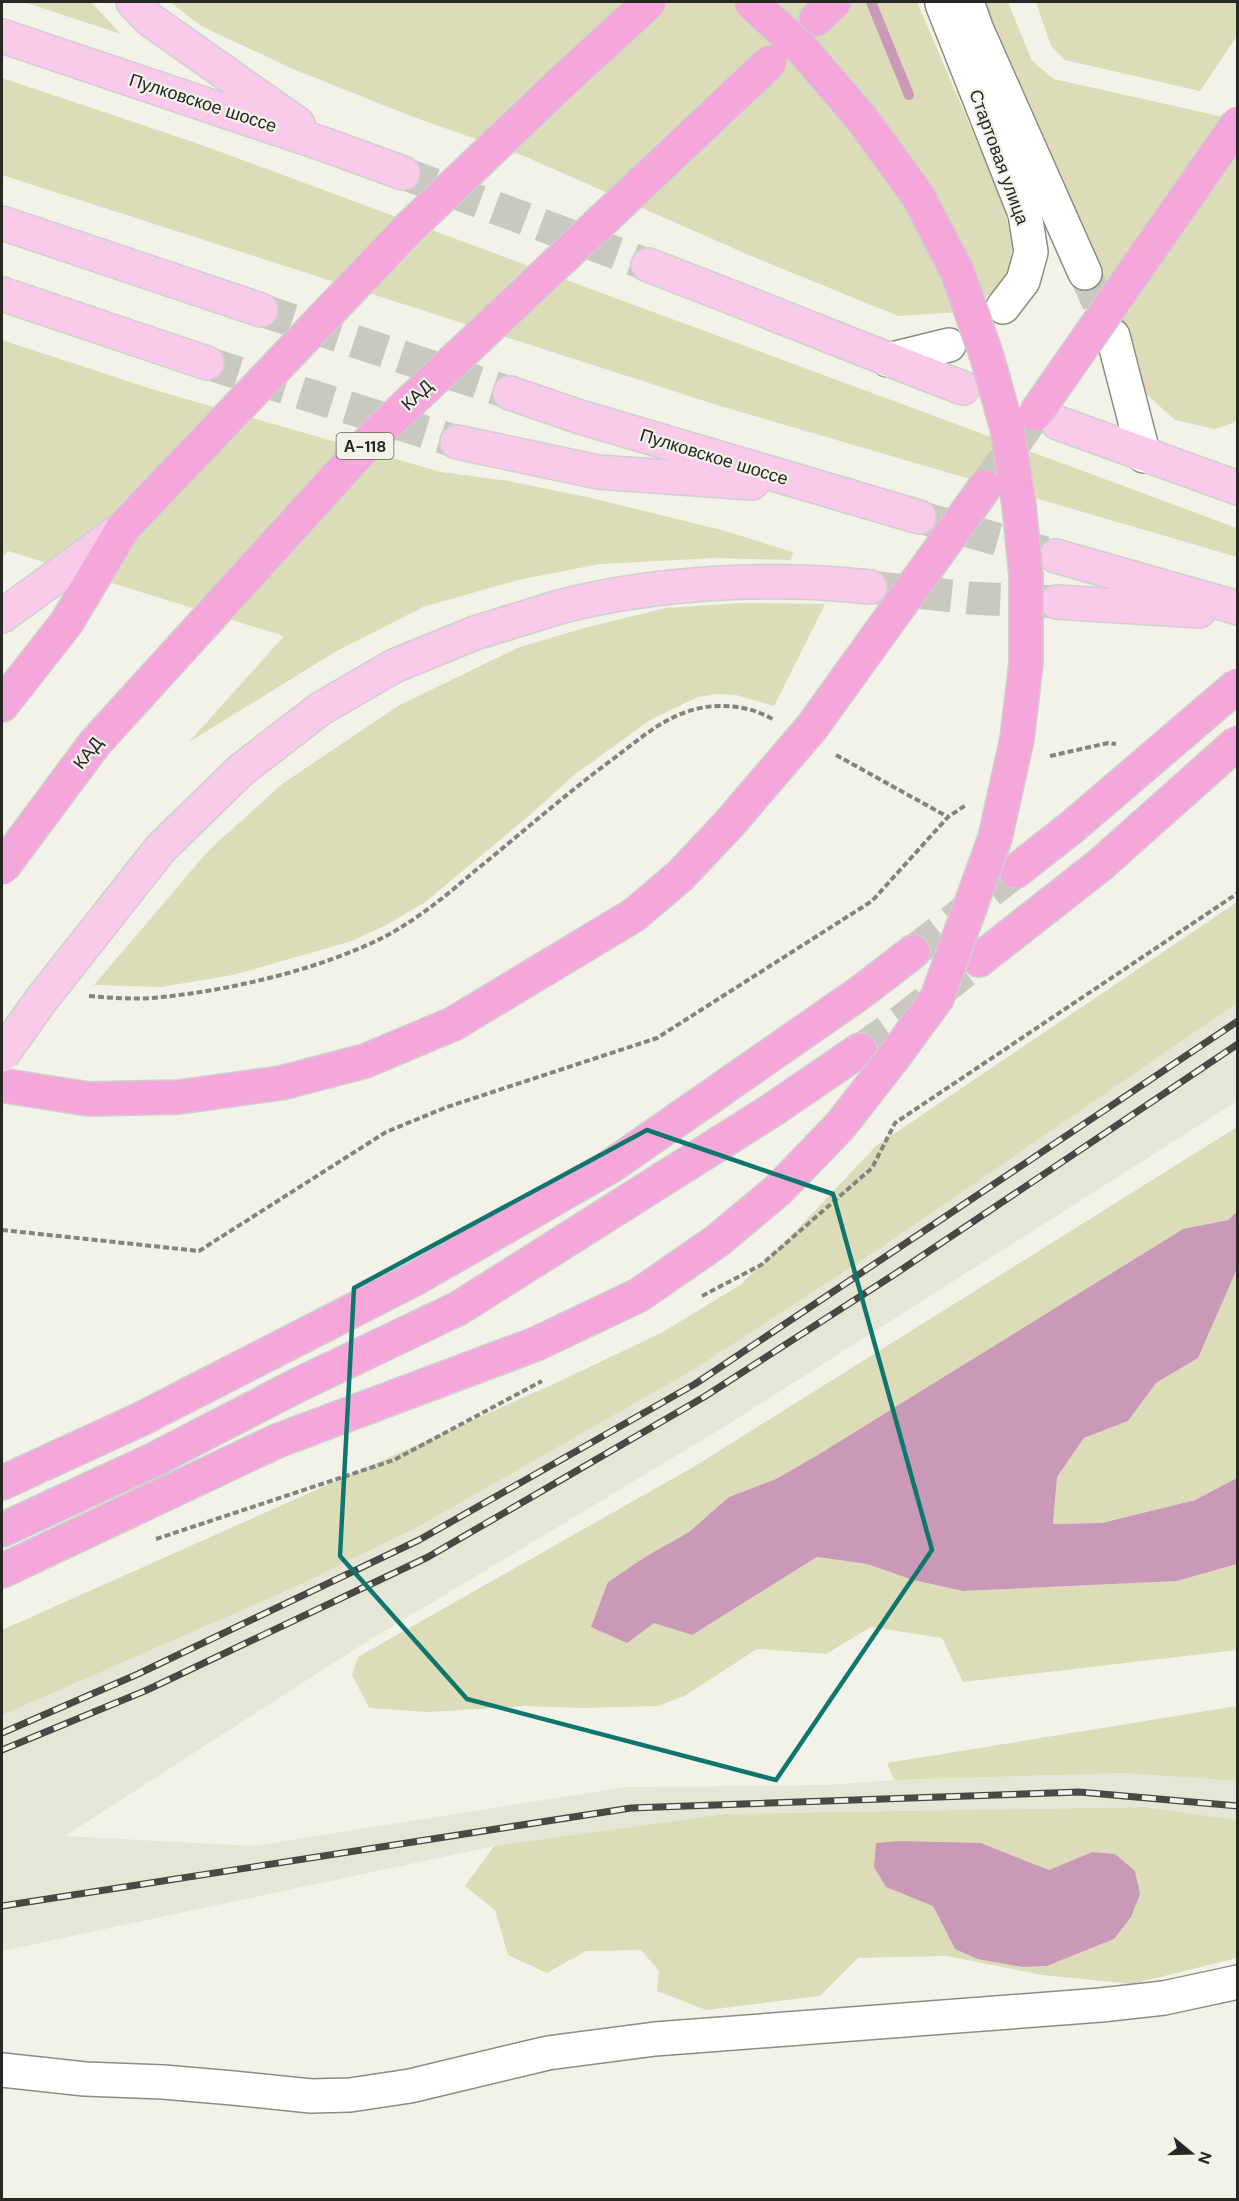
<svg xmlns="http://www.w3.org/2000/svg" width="1239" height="2201" viewBox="0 0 1239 2201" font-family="'DM Sans',sans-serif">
	<rect width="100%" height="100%" fill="#f2f2e9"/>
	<path fill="#e6e6d6" d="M1237 930V1101L724 1427 355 1649 65 1836 252 1846 626 1787 827 1785 894 1780 1125 1773 1237 1781V1820L1144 1807 724 1814 494 1846 2 1951V1659L747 1296Z"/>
	<path fill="#dcddb8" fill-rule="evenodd" d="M24 2H91L121 34Z
		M170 2H917L1002 200 1012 241 1010 274 1008 282 962 312 898 316 751 256 526 157 408 115 293 69 201 26Z
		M983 2H1008L1032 61 1054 79 1237 120 1238 418 1233 423 1215 429 1175 420 1143 391Z
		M1036 2H1237V36L1200 91 1065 60 1051 46Z
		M2 78 202 145 1237 528V557L720 406 2 175Z
		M2 340 158 391 441 472 509 481 591 498 722 530 793 552 791 560 715 558 600 564 518 580 423 607 335 652 189 742 284 636 8 551 2 558Z
		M739 603 825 604 774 706 736 695 717 694 698 697 650 720 574 775 531 814 424 903 384 926 352 941 233 975 161 987 94 985 209 850 282 784 398 706 517 648 584 628 666 608Z
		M1237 902V1003L879 1249 693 1370 421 1525 297 1586 2 1715V1630L558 1382 661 1333 740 1285 790 1237 876 1146Z
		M1237 1127V1212L1228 1220 1183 1229 816 1456 776 1479 729 1497 689 1532 645 1557 608 1582 654 1623 692 1635 817 1557 867 1564 913 1580 963 1591 1177 1581 1237 1564V1650L963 1682 942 1638 871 1627 826 1654 757 1649 686 1695 659 1706 583 1708 525 1706 428 1712 369 1708 352 1675 358 1657 695 1466Z
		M1237 1269V1478L1195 1500 1102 1523 1053 1524 1057 1477 1084 1438 1128 1421 1156 1383 1198 1358Z
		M1237 1706V1781L1125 1773 894 1780 887 1763Z
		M1144 1807 1237 1820V1958L1132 1984 1042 1975 947 1956 858 1958 820 1996 706 2010 657 1991 659 1971 641 1950 586 1951 547 1973 508 1955 495 1910 465 1886 494 1846 724 1814ZM981 1843 1049 1870 1092 1852 1114 1939 1047 1966 1023 1967 977 1959 955 1949 933 1906Z"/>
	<path fill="#c999b7" d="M1237 1212V1269L1198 1358 1156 1383 1128 1421 1084 1438 1057 1477 1053 1524 1102 1523 1195 1500 1237 1478V1564L1177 1581 963 1591 913 1580 867 1564 817 1557 692 1635 654 1623 627 1643 591 1627 608 1582 645 1557 689 1532 729 1497 776 1479 816 1456 1183 1229 1228 1220Z
		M899 1841 981 1843 1049 1870 1092 1852 1115 1854 1135 1871 1140 1894 1131 1917 1114 1939 1047 1966 1023 1967 977 1959 955 1949 933 1906 886 1887 874 1867 876 1843Z"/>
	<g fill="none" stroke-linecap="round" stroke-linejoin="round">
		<path stroke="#c999b7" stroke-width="10" d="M871 2 909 95"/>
		<path stroke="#c9c9c2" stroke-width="33" stroke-dasharray="33 16" stroke-linecap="butt" d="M1085 273 1113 336"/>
		<path stroke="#c9c9c2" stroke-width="33" stroke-dasharray="33 16" stroke-linecap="butt" d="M403 173 648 265
			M261 310 510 393
			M207 363 457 442
			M919 517 1050 554
			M870 587 971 598 1054 602"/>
		<path stroke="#c9c9c2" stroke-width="33" stroke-dasharray="33 16" stroke-linecap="butt" d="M985 487 1035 414
			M913 952 1016 871
			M860 1050 899 1023 979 960"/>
		<g stroke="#8c8c84" stroke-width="36">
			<path id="minor" d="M967 2 977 30 1085 273
				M942 4 1025 214 1031 252 1023 281 1003 307
				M1113 336 1144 456
				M888 360 949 345
				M2 2070 85 2079 163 2082 233 2088 311 2096 350 2095 410 2086 548 2053 655 2039 1101 2005 1164 1998 1238 1982"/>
		</g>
		<g stroke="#cfcfcf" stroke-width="36">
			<path id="major" d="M133 2 149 19 298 124
				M2 36 326 145 403 173
				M2 223 261 310
				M648 265C754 305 857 348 963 388
				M2 294 207 363
				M510 393 577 416 919 517
				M1058 423 1238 488
				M457 442 598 472 752 483
				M1056 556 1238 608
				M1057 602 1199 611
				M559 607C657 582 770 576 870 587
				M2 616 123 528"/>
		</g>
		<g stroke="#cfcfcf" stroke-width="36">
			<path id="highway" d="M816 19 834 2
				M2 705 67 622 123 528
				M1016 871 1072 827
				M979 960 1100 865
				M6 1086 89 1099 179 1097 281 1083 365 1061 453 1024 634 915
				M2 1483 141 1419 416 1278 611 1166 861 992 913 952
				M2 1530 155 1459 298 1385 459 1308 769 1112 860 1050
				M2 1571 277 1441"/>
		</g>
		<path stroke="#84847f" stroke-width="4" stroke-dasharray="6 3" stroke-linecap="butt" d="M836 755 948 817
			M1050 756 1108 743 1116 744
			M89 996C113 998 137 1000 162 997 232 990 321 969 384 937 418 919 447 895 476 870 523 832 568 792 617 756 638 740 660 721 686 712 714 702 748 704 774 720
			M2 1230 199 1251 386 1132 447 1107 657 1038 872 901 948 817 966 805
			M702 1296 761 1265 872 1168 895 1123 1238 893
			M156 1539 394 1460 542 1381"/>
		<use href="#minor" stroke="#fff" stroke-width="33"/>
		<use href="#major" stroke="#f9cae9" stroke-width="33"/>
		<use href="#highway" stroke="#f5a6da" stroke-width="33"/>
		<g stroke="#484844" stroke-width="7">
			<path id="rail" d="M2 1733 138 1674 419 1540 695 1384 1238 1021
				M2 1750 147 1690 428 1557 704 1397 895 1274 1238 1044
				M2 1906 631 1808 1079 1792 1238 1806"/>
		</g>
		<use href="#rail" stroke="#f2f2e9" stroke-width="4.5" stroke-dasharray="14" stroke-linecap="butt"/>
		<g stroke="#cfcfcf" stroke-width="36" stroke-linecap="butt">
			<path id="major-bridge" d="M2 1055 41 1000 161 848 241 770 320 709 394 666 475 633 559 607"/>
		</g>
		<g stroke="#cfcfcf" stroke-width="36" stroke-linecap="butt">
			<path id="highway-bridge" d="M1035 414 1238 123
				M123 528 409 228 564 80 649 2
				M1072 827 1238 685
				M1100 865 1238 742
				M2 868 95 743 375 435 770 62
				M634 915 680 876 729 824 812 727 985 487
				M277 1441 536 1344 639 1295 717 1241 778 1190 840 1126 890 1062 937 998 995 838 1017 739 1026 663V575L1019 505 1007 428 987 357 957 271 918 196 862 119 802 49 751 2"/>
		</g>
		<use href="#major-bridge" stroke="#f9cae9" stroke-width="33"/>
		<use href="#highway-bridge" stroke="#f5a6da" stroke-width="33"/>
	</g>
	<path fill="none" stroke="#0f766e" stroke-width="4.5" stroke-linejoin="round" d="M647 1130 833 1194 932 1550 776 1780 467 1699 340 1556 354 1288Z"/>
	<g text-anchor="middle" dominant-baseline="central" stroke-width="4.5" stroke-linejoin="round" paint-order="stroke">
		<rect fill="#f2f2e9" stroke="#64645f" stroke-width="1.5" x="336.5" y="433" width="57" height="26" rx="4.5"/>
		<g font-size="16" font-weight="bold" fill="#272724">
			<text x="365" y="446">А-118</text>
		</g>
		<g font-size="18" fill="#272724" stroke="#f2f2e9">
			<text transform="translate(203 103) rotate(18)">Пулковское шоссе</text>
			<text transform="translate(999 157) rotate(70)">Стартовая улица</text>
			<text transform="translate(417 395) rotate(-43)">КАД</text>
			<text transform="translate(714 457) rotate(17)">Пулковское шоссе</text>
			<text transform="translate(88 753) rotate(-52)">КАД</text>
		</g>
	</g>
	<rect width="1239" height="2201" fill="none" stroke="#272724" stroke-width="6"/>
	<g transform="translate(1191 2153) rotate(109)" stroke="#f2f2e9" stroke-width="4.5" paint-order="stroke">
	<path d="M0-4.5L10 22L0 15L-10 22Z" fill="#272724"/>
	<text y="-9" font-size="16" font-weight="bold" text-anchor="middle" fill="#272724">N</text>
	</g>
</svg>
